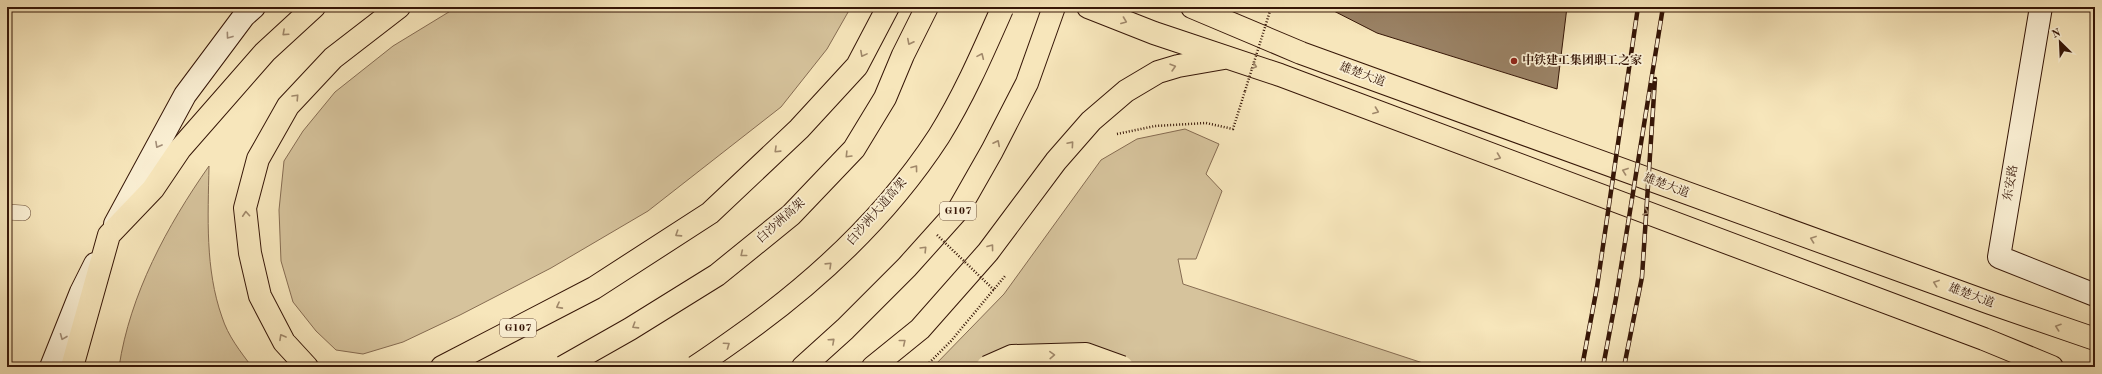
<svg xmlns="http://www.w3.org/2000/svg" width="2102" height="374" viewBox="0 0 2102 374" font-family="'Old Standard TT','Noto Serif SC',serif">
	<rect width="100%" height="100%" fill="#f7e6bb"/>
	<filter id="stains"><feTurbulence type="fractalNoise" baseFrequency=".005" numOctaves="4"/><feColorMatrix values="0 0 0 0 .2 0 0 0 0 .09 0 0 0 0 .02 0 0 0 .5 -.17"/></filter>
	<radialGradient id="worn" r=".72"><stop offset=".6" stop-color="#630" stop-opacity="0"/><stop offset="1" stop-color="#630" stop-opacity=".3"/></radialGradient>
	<path fill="#d6c39c" stroke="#866c52" d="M457 7H851L827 49 781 107 648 211 551 268 460 315 403 342 363 354 336 350 316 331 293 302 281 261 279 210 284 161 303 131 335 92 393 46Z
		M1185 129 1219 144 1206 174 1222 191 1196 259H1178L1183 284 1435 367H933L1004 294 1101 160 1137 139Z
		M209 166C208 217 205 269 222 317 228 336 240 351 252 367H119C130 294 167 226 209 166Z"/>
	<path fill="#9a8265" stroke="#361607" d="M1326 7H1567L1557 89 1377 33Z"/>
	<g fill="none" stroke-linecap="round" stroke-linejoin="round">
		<g stroke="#664a34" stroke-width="16">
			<path id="lane" d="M7 212 23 213"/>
		</g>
		<g stroke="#361607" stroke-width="24">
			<path id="secondary" d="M2041 7 1999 257 2095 295
				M115 224 185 95 244 16 254 7
				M51 367 81 292 95 264"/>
		</g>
		<g stroke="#361607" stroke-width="24">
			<path id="primary" d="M1088 7 1154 33 1280 75 1984 339 2052 367
				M1192 7 1301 53 1990 303 2095 339
				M72 367 109 235 153 189 180 149 265 52 314 7
				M307 367 284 342 260 296 250 253 245 208 258 159 288 106 333 58 399 7
				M442 367 594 288 710 213 799 129 857 66 888 7
				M803 367 845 329 907 267 959 209 992 151 1027 83 1054 7
				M873 367 920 329 988 252 1056 161 1091 121 1126 91 1158 72 1178 66 1224 58"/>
		</g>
		<path stroke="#361607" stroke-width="2.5" stroke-dasharray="1 2" stroke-linecap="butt" d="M1117 134 1155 126 1206 123 1233 129 1245 91
			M925 367 951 341 1005 276"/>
		<use href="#lane" stroke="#faefd3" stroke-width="15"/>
		<use href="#secondary" stroke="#faefd3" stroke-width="22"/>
		<use href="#primary" stroke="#f7e6bb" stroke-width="22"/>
		<g stroke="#361607" stroke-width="4.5">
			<path id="rail" d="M1582 367 1597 287 1638 7
				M1603 367 1616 298 1663 7
				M1624 367 1642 277 1655 79"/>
		</g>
		<use href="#rail" stroke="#faefd3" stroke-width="3" stroke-dasharray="9" stroke-linecap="butt"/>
		<g stroke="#361607" stroke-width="24" stroke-linecap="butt">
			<path id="highway-bridge" d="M563 367 630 329 717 275 791 215 854 149 885 98 903 55 927 7
				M695 367C709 358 723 348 737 338 815 283 887 216 939 136 964 96 983 52 1002 9
				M987 367 1012 356 1086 354 1122 367"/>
		</g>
		<path stroke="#361607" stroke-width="2.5" stroke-dasharray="1 2" stroke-linecap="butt" d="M1245 91 1270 11
			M937 235 994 290"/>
		<use href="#highway-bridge" stroke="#f7e6bb" stroke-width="22"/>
	</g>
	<defs><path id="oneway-chevron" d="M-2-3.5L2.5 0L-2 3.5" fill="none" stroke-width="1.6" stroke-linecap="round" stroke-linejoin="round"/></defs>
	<g stroke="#a0886a">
		<use href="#oneway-chevron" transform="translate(1124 21) rotate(21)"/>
		<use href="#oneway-chevron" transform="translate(285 33) rotate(138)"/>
		<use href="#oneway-chevron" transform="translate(910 42) rotate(117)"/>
		<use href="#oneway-chevron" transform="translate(863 54) rotate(118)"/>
		<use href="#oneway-chevron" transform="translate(981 56) rotate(-66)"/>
		<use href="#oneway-chevron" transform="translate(1254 66) rotate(18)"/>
		<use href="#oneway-chevron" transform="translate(1173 67) rotate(-16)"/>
		<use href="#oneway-chevron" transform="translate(296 97) rotate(-47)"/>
		<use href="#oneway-chevron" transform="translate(1376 111) rotate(21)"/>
		<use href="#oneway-chevron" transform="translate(997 143) rotate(-63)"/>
		<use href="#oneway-chevron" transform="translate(1071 144) rotate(-49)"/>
		<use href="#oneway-chevron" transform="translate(777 150) rotate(136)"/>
		<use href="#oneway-chevron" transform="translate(848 155) rotate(134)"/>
		<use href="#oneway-chevron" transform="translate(1498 157) rotate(21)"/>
		<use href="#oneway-chevron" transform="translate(915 168) rotate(-53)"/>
		<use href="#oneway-chevron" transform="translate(1625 171) rotate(-160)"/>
		<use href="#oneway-chevron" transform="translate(1646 212) rotate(21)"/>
		<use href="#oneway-chevron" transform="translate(246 214) rotate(-94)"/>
		<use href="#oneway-chevron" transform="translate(678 234) rotate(147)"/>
		<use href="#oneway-chevron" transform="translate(1813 239) rotate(-160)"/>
		<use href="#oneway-chevron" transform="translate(991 247) rotate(-53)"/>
		<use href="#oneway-chevron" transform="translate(924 249) rotate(-46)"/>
		<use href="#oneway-chevron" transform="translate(743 254) rotate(141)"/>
		<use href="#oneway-chevron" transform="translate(829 265) rotate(-44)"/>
		<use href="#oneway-chevron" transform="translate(1936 283) rotate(-160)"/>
		<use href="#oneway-chevron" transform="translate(559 306) rotate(152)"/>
		<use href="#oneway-chevron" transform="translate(635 326) rotate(148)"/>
		<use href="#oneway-chevron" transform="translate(2058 327) rotate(-161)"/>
		<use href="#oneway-chevron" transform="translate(282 337) rotate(-119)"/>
		<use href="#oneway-chevron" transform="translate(832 341) rotate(-42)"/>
		<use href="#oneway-chevron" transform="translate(903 342) rotate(-39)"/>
		<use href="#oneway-chevron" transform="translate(727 345) rotate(-35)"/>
		<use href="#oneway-chevron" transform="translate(1052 355) rotate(-2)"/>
	</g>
	<g stroke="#a28d77">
		<use href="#oneway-chevron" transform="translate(229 36) rotate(126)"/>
		<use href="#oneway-chevron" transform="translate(158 145) rotate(119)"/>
		<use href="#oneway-chevron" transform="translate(63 337) rotate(112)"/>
	</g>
	<circle fill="#8f2418" stroke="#faefd3" stroke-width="1.5" cx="1514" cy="61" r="4"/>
	<g text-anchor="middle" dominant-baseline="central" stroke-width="3.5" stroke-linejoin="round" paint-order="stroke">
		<g fill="#faefd3" stroke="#715744" stroke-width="1">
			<rect x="940" y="202" width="36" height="18" rx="3"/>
			<rect x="500" y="319" width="36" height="18" rx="3"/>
		</g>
		<g font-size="11" font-weight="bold" fill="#361607">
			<text x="958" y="211">G107</text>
			<text x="518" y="328">G107</text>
		</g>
		<g font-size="12" font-weight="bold" fill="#361607" stroke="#faefd3" text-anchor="start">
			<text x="1522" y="61">中铁建工集团职工之家</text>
		</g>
		<g font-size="12" fill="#361607" stroke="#faefd3">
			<text transform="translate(1362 75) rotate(20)">雄楚大道</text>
			<text transform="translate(2011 183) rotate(-80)">东安路</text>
			<text transform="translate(1666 186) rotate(20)">雄楚大道</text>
			<text transform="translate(877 212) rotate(-49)">白沙洲大道高架</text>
			<text transform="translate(781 221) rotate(-42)">白沙洲高架</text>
			<text transform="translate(1971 296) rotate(20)">雄楚大道</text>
		</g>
	</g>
	<rect width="2102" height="374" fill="none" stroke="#f7e6bb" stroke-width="24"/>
	<rect x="8" y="8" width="2086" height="358" fill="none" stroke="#361607" stroke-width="2"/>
	<rect x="12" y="12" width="2078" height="350" fill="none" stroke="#361607"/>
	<g transform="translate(2060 42) rotate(336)" stroke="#faefd3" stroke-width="3" paint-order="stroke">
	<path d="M0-3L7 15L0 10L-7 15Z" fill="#361607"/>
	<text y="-6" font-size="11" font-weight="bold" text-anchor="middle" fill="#361607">N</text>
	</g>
	<rect width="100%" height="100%" filter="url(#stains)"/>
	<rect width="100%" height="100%" fill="url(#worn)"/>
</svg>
